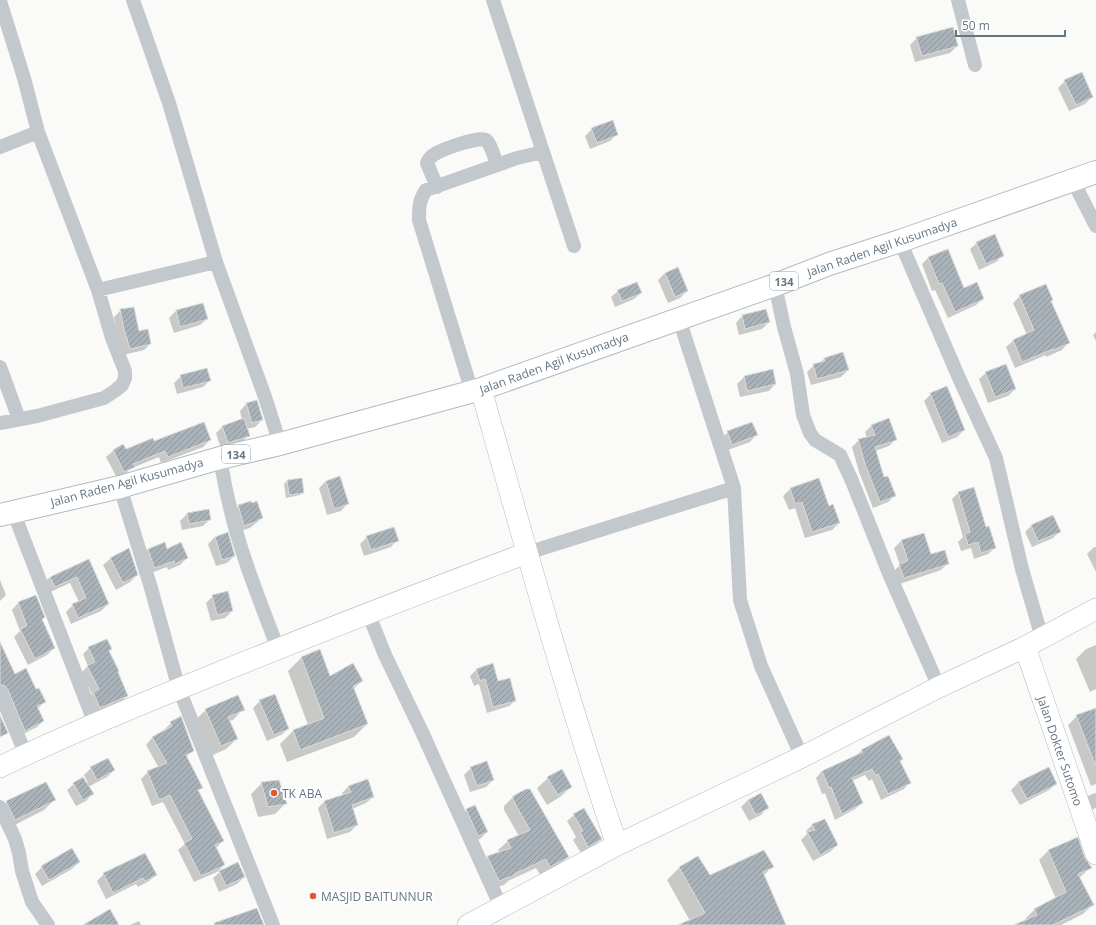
<svg xmlns="http://www.w3.org/2000/svg" width="1096" height="925" viewBox="0 0 1096 925" font-family="'Open Sans',sans-serif">
	<defs>
		<pattern id="building-hatch" width="6" height="6" patternUnits="userSpaceOnUse"><rect width="6" height="6" fill="#aab3b9"/><path d="M-1 1l2-2M0 6l6-6M5 7l2-2" fill="none" stroke="#8e969c"/></pattern>
	</defs>
	<rect width="100%" height="100%" fill="#fafaf8"/>
	<path fill="#0003" d="M917 38 957 46 950 53 915 62 910 45Z
		M1065 81 1092 97 1085 104 1069 111 1058 88Z
		M592 129 617 134 610 141 590 149 585 136Z
		M977 243 1003 255 996 262 979 270 970 249Z
		M929 257 963 289 983 299 976 305 948 318 935 290 932 291 922 264Z
		M665 273 687 291 680 298 668 303 658 280Z
		M618 291 641 293 634 299 615 307 611 297Z
		M1020 296 1052 300 1051 302 1068 343 1062 350 1046 357V355L1015 368 1006 347 1013 341 1027 335 1013 303Z
		M202 304 207 319 200 325 174 333 169 318 176 311Z
		M121 310 138 332 150 344 144 350 123 355 117 336 114 317Z
		M742 316 769 322 762 329 739 335 736 323Z
		M1096 332V341L1093 335Z
		M825 358 848 370 841 377 811 385 807 372 814 365 820 363Z
		M772 370 775 384 769 391 740 397 737 384 744 377Z
		M986 373 1015 389 1008 396 988 403 979 379Z
		M181 376 210 380 203 387 177 394 174 383Z
		M931 394 964 430 957 437 942 443 924 401Z
		M246 404 262 420 255 427 246 429 248 436 242 442 221 449 216 433 222 427 242 420 240 411Z
		M872 425 896 439 889 446 875 451 883 478 895 495 888 502 873 508 859 472 852 447 859 440 867 438 865 432Z
		M728 432 756 435 750 442 725 451 721 439Z
		M210 440 203 447 161 463 159 457 132 468 126 473 117 478 106 457 113 451 123 446 125 451 153 443Z
		M340 478 347 504 341 511 327 515 319 488 326 481Z
		M301 479 303 492 300 495 286 498 284 484 287 481Z
		M790 489 828 507 839 523 832 530 805 538 795 508 789 510 783 496Z
		M959 492 985 529 995 548 988 554 974 559 971 548 961 551 958 542 963 537 952 499Z
		M239 506 262 518 250 528 237 532 232 513Z
		M208 510 210 519 203 526 182 530 180 521 187 514Z
		M1032 525 1060 531 1053 538 1032 547 1025 532Z
		M227 534 234 556 227 563 216 566 208 544 215 537Z
		M923 534 930 555 948 563 941 570 897 585 893 572 900 565 894 548 901 541Z
		M367 537 397 540 391 547 364 556 360 544Z
		M1094 547H1096V572L1087 554Z
		M129 549 137 575 130 582 116 590 103 565 110 559Z
		M148 549 167 550 187 558 180 565 168 570 167 567 148 574 141 556Z
		M88 560 108 604 101 611 71 624 66 612 73 605 79 602 70 583 48 593 43 584 50 577Z
		M0 580 6 595 0 601Z
		M213 596 232 611 225 618 211 621 206 603Z
		M18 603 54 648 47 655 28 665 14 637 20 631 12 610Z
		M0 643 15 675 36 691 45 702 37 709 43 721 37 727 19 736 0 694Z
		M1096 645V689L1090 692 1076 659 1086 649Z
		M89 648 108 651 127 696 121 702 94 714 87 700 92 694 81 673 88 666 83 654Z
		M319 651 329 677 362 681 353 689 367 724 354 737 287 762 280 744 293 731 308 725 288 671 301 658Z
		M492 664 498 682 515 701 509 706 487 713 479 684 474 686 470 676 476 670Z
		M260 701 288 729 281 735 267 741 253 708Z
		M243 709 233 720 229 721 237 739 226 749 211 756 195 720 206 710Z
		M1096 714V784L1091 786 1068 725 1077 716Z
		M171 723 193 750 186 757 202 787 198 791 223 841 216 848 224 865 217 872 194 882 178 850 185 844 163 802 152 806 141 779 148 772 159 768 146 745 152 738 165 731 164 730Z
		M862 750 899 762 910 782 904 789 881 800 872 779 869 781 865 775 852 781 862 803 855 809 835 820 825 793 822 794 816 778 822 771 855 757Z
		M108 759 114 770 107 777 88 787 92 794 86 801 76 806 67 790 74 784 88 783 84 775 91 768Z
		M471 768 493 780 486 787 470 792 464 775Z
		M1048 768 1056 784 1049 790 1020 805 1011 790 1018 783Z
		M548 778 571 787 560 797 547 805 537 788Z
		M262 783 286 803 275 814 258 817 251 794Z
		M349 786 373 797 366 803 352 809 357 825 350 832 327 839 318 808 324 802 343 796 342 793Z
		M514 796 568 857 558 866 541 876 536 868 508 881 504 885 489 890 479 867 488 857 500 853 498 850 508 841 519 836 504 810V806Z
		M54 800 44 810 5 830 0 809 7 802Z
		M748 800 767 808 761 815 749 821 741 807Z
		M467 810 487 832 480 839 472 842 460 817Z
		M574 815 601 839 594 846 581 853 573 840 576 837 567 821Z
		M812 825 837 845 830 852 813 861 801 840 807 834 806 831Z
		M1048 851 1084 858 1090 868 1079 878 1092 905 1083 914 1061 925H1016L1026 921 1025 919 1035 909 1056 899 1039 860Z
		M79 862 72 869 42 886 35 874 42 867Z
		M680 867 709 877 772 867 764 875 785 925H686L690 921 667 880Z
		M220 872 244 877 237 884 219 892 213 878Z
		M104 874 156 875 149 881 138 887 136 884 106 899 97 881Z
		M139 921 141 925H130Z"/>
	<path fill="url(#building-hatch)" stroke="#dcdcda" d="M953 27 958 46 922 56 916 37Z
		M1082 72 1093 97 1076 105 1064 80Z
		M613 120 618 135 597 143 591 128Z
		M995 234 1004 256 986 264 976 242Z
		M948 249 964 288 977 282 984 299 955 312 942 283 939 284 928 257Z
		M678 267 688 291 675 297 665 273Z
		M637 282 642 293 622 301 617 290Z
		M1046 284 1053 300 1051 301 1070 343 1053 350V349L1022 362 1013 340 1034 330 1019 295Z
		M203 303 208 319 180 327 176 310Z
		M134 307 139 331 148 329 151 344 130 349 124 329 120 309Z
		M766 309 770 322 745 329 742 315Z
		M843 352 849 370 817 379 813 364 825 361 824 358Z
		M1006 364 1016 389 995 397 985 372Z
		M207 368 211 381 183 388 180 375Z
		M773 369 776 384 747 391 744 376Z
		M947 386 965 430 948 437 930 393Z
		M257 400 263 420 252 423 246 403Z
		M244 418 250 436 228 443 222 426Z
		M889 418 897 440 875 447 884 477 888 476 896 496 880 502 865 464 858 439 875 435 871 425Z
		M204 422 211 440 168 457 165 451 133 464 135 467 124 472 113 450 123 444 126 449 153 438 154 441Z
		M752 422 758 435 732 445 727 431Z
		M340 476 349 504 334 509 326 481Z
		M302 478 304 493 289 495 287 480Z
		M819 478 829 506 833 504 840 523 812 532 802 502 795 504 790 488Z
		M974 487 986 527 989 526 996 548 981 553 978 542 968 545 965 534 970 532 958 492Z
		M251 501 252 503 257 501 263 518 258 520V521L244 526 238 505Z
		M209 509 211 520 189 524 187 513Z
		M1053 515 1061 532 1038 541 1031 525Z
		M394 527 399 541 371 550 366 536Z
		M228 532 235 556 222 560 215 537Z
		M924 533 931 554 945 550 949 564 904 578 899 564 908 561 901 540Z
		M165 542 167 549 181 542 188 558 175 564 174 561 155 568V567H154L148 549Z
		M129 548 138 575 123 583 110 558Z
		M89 559 109 604 78 618 72 604 86 598 77 577 55 587 50 577Z
		M228 591 233 611 217 615 212 595Z
		M36 595 45 617 42 619 55 648 35 659 20 629 27 626 18 602Z
		M107 639 112 649 109 651 119 671 118 672 128 696 100 708 93 692 99 689 87 666 95 662 88 647Z
		M0 642 15 674 26 668 36 689 39 688 46 702 37 706 44 721 25 731 8 690 5 686 0 685Z
		M320 649 330 676 353 663 363 681 353 686 368 724 300 750 293 730 324 718 301 657Z
		M493 663 498 681 510 678 516 701 493 707 485 679 480 681 476 669Z
		M275 694 289 729 274 735 259 700Z
		M238 695 245 710 228 717 238 739 221 746 205 709Z
		M1096 708V764H1095L1076 715Z
		M0 715 8 733 0 737Z
		M181 716 194 751 186 755 203 788 198 790 224 841 215 845 225 865 201 876 184 843 192 839 170 795 159 800 147 771 167 763 152 737 172 726 170 722Z
		M889 735 903 759 900 761 911 783 888 794 878 774 875 775 872 769 852 778 863 803 842 814 831 787 829 788 822 771 863 752 861 750Z
		M108 758 115 770 97 780 90 767Z
		M487 761 494 780 477 786 470 767Z
		M1049 767 1057 784 1027 799 1018 782Z
		M562 769 572 787 558 795 547 777Z
		M83 777 94 794 83 800 73 783Z
		M368 779 374 797 352 805 358 825 334 833 324 801 351 792 348 786Z
		M279 780 287 804 268 807 261 782Z
		M46 782 56 800 15 820 6 801Z
		M526 789H530L569 857 550 867 546 859 514 874 515 875 499 881 487 856 511 848 507 840 530 830 513 800V796Z
		M761 793 769 808 756 815 748 800Z
		M475 805 488 832 478 836 466 809Z
		M584 808 602 839 588 847 580 832 583 831 573 814Z
		M825 819 838 845 820 855 807 832 815 830 812 824Z
		M1078 837 1085 858 1092 868 1078 874 1094 905 1053 925H1014L1037 915 1034 909 1066 892 1048 850Z
		M72 848 80 862 49 880 41 866Z
		M764 850 774 867 763 872 786 925H678L705 913 679 867 698 856 710 875Z
		M145 853 157 875 145 881 143 878 113 893 103 873Z
		M238 862 245 877 226 886 219 871Z
		M257 908 264 925H215L214 923Z
		M110 909 119 925H83Z"/>
	<g fill="none" stroke-linecap="round" stroke-linejoin="round">
		<g stroke="#b3babf" stroke-width="22">
			<path id="secondary" d="M1025 647 1096 854
				M0 767C68 734 138 705 208 677 314 634 420 593 527 553
				M617 845 802 757 939 687 1025 647 1096 609
				M468 925 617 845C566 695 524 542 481 389"/>
		</g>
		<g stroke="#b5babe" stroke-width="24">
			<path id="primary" d="M0 515 120 487 220 458 280 444 481 389 775 285 829 264 900 241 1096 172"/>
		</g>
		<path stroke="#c3c8cc" stroke-width="14" d="M133 0 169 103 216 262 265 397 280 444
			M958 0 975 65
			M0 1 24 78 38 132 98 290 216 262
			M0 147 38 132
			M543 152 574 246
			M1073 181 1096 226
			M437 187 427 163C429 158 431 156 435 154 443 149 479 136 486 140 492 145 494 158 497 165
			M900 241 959 378 996 458 1022 569 1042 638
			M775 285 784 327 797 374 803 415 810 433 815 440 840 455 852 481 890 576 939 687
			M679 319 734 488 740 600 761 666 802 757
			M0 367 19 419
			M472 392 419 220C419 208 419 200 426 190L517 158 543 152 493 0
			M0 423 37 416 104 398 116 390 122 385 125 378V371L112 338 98 290
			M220 458C223 473 225 488 229 503 240 553 260 601 278 649
			M120 487 151 588 179 689 273 925
			M13 511 95 724
			M527 553 734 488
			M368 613 385 655 422 732 501 907
			M0 693 26 755
			M0 807 15 839 19 853 22 871 32 902 48 925
			M1080 808 1096 800"/>
		<use href="#secondary" stroke="#fff" stroke-width="21"/>
		<use href="#primary" stroke="#fff" stroke-width="22"/>
	</g>
	<g fill="#e4572e" stroke="#fff" stroke-width="1.5">
		<circle cx="274" cy="793" r="4"/>
		<circle cx="313" cy="896" r="4"/>
	</g>
	<g text-anchor="middle" dominant-baseline="central" stroke-width="4" stroke-linejoin="round" paint-order="stroke">
		<g fill="#fff" stroke="#939fa8" stroke-width="1">
			<rect x="770" y="272" width="28" height="18" rx="3"/>
			<rect x="222" y="445" width="28" height="18" rx="3"/>
		</g>
		<g font-size="11" font-weight="bold" fill="#657683">
			<text x="784" y="281">134</text>
			<text x="236" y="454">134</text>
		</g>
		<g font-size="12" fill="#657683" stroke="#fff">
			<text transform="translate(882 247) rotate(-19)">Jalan Raden Agil Kusumadya</text>
			<text transform="translate(554 363) rotate(-20)">Jalan Raden Agil Kusumadya</text>
			<text transform="translate(127 482) rotate(-15)">Jalan Raden Agil Kusumadya</text>
			<text transform="translate(1060 751) rotate(71)">Jalan Dokter Sutomo</text>
		</g>
		<g font-size="12" fill="#657683" stroke="#fff" text-anchor="start">
			<text x="282" y="793">TK ABA</text>
			<text x="321" y="896">MASJID BAITUNNUR</text>
		</g>
	</g>
	<path d="M956 30v6h109v-6" fill="none" stroke="#657683" stroke-width="2"/>
	<text x="962" y="30" font-size="12" fill="#657683" stroke="#ffffff" stroke-width="3" paint-order="stroke">50 m</text>
</svg>
